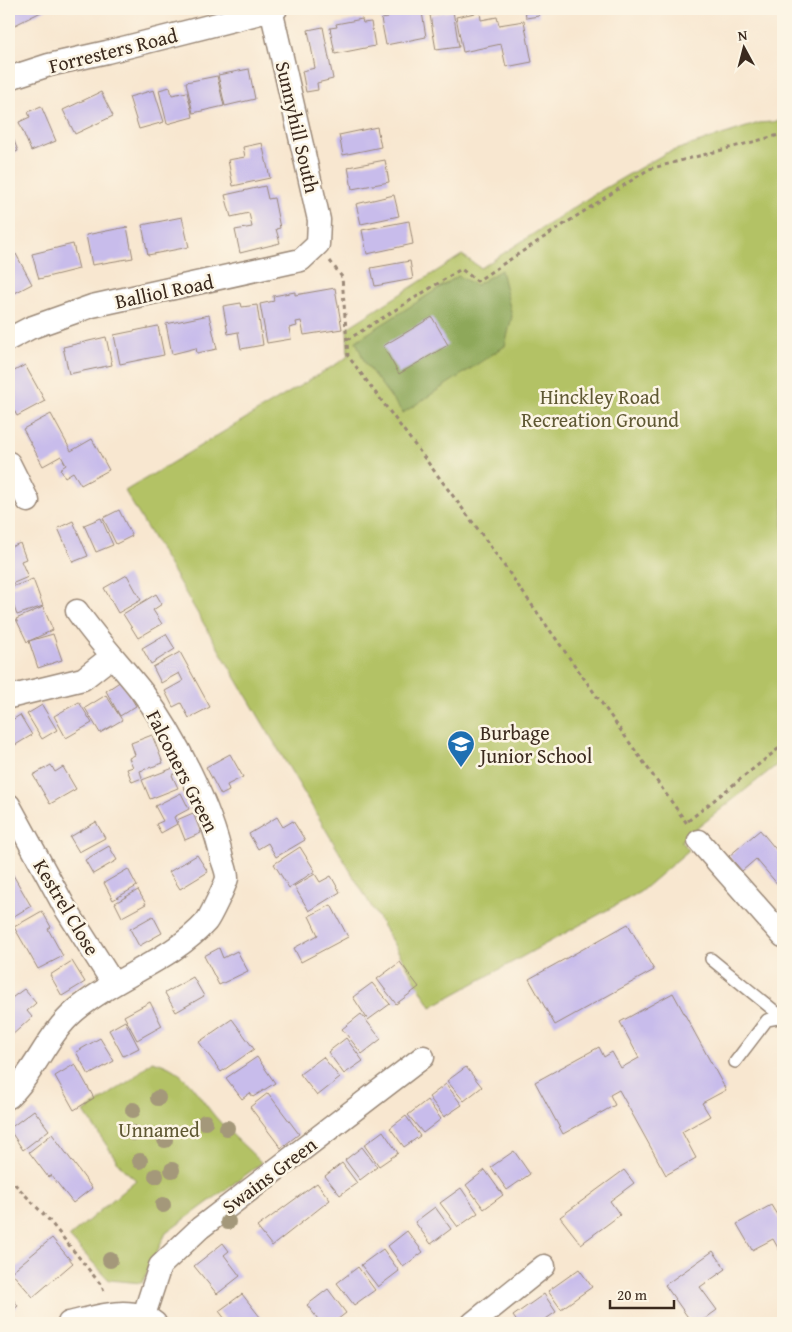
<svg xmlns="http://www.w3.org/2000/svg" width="792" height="1332" viewBox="0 0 792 1332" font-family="'Gentium Book Plus',serif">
	<rect width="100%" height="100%" fill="#fcf5e5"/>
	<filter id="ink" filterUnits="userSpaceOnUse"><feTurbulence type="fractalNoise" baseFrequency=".02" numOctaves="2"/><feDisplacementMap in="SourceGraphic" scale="10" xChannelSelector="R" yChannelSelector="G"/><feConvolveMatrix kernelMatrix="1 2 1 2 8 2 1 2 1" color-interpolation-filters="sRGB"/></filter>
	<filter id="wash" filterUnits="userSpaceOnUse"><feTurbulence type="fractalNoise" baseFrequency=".0096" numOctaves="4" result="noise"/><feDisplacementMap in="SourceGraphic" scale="20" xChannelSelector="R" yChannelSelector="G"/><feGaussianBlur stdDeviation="1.12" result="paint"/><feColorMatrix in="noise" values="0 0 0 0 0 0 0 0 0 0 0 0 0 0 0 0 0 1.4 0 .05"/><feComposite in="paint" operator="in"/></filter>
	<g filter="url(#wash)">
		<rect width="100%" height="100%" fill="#f8e7d0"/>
		<path fill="#b3c265" stroke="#777642" d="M783 121V760L681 841 689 850 640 892 431 1007 125 491 343 360 348 356 347 328 462 255 481 268 593 195 666 153 759 123Z
			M152 1061C188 1069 197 1097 220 1122 233 1136 248 1149 262 1163L166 1233 142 1283 109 1280 69 1237 136 1180 122 1168 84 1112 132 1079Z"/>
		<path fill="#8ea85a" stroke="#64693c" d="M501 270 512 316 505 346 403 413 365 363 356 341 458 276 476 285Z"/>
		<g id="blocks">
			<path fill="#c8bceb" d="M9 9H47L9 28Z
				M525 9H546V10L538 11 539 16 526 18Z
				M413 10V13L422 12 426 37 386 45 381 19 388 18 387 15Z
				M453 11 459 47 436 50 430 15Z
				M480 12 481 20 497 17 499 25 524 21 532 62 506 67 501 44 463 52 456 17Z
				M362 19 363 23 371 22 375 46 335 54 330 28 337 27 336 24Z
				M323 27 333 79 317 83 318 90 306 92 302 71 315 68 308 30Z
				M249 69 255 99 225 106 218 75Z
				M217 76 224 106 193 113 186 82Z
				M170 87 172 95 187 92 193 117 167 124 159 90Z
				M154 90 164 122 139 129 129 97Z
				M101 92 113 116 75 134 63 110Z
				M41 106 56 141 31 151 19 122 30 117 28 112Z
				M377 127 381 147 343 155 339 135Z
				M9 128 18 151 9 155Z
				M262 143 270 178 233 186 228 160 245 157 243 147Z
				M385 160 389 182 352 189 348 167Z
				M265 186 268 199 274 198 280 228 276 229 280 243 240 253 235 230 252 227 249 213 231 217 225 195Z
				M394 195 399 216 361 224 356 204Z
				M182 217 189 247 148 255 142 225Z
				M409 221 413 244 367 254 362 230Z
				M127 227 133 258 92 265 86 235Z
				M73 244 79 269 39 279 32 254Z
				M16 254 32 284 9 296V258Z
				M410 261 413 279 375 286 371 268Z
				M335 288 342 329 304 335 301 321 296 322 297 326 289 328 291 339 267 343 260 304 274 301 273 296 295 292V295Z
				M241 303 242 307 257 305 263 345 241 349 238 332 228 334 223 306Z
				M209 315 217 349 197 353 196 348 172 354 166 324Z
				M432 317 448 345 399 374 383 346Z
				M158 326 164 355 120 364 114 335Z
				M106 337 112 365 69 374 63 347Z
				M25 365 45 401 17 416 9 401V374Z
				M51 414 71 451 92 439 109 470 81 485 73 472 65 477 60 469 66 465 61 456 43 466 23 429Z
				M119 510 132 536 116 544 103 518Z
				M101 518 113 545 96 552 84 525Z
				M73 521 88 556 73 562 58 528Z
				M20 543 26 559 21 561 28 577 9 585V548Z
				M127 575 141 600 118 613 104 588Z
				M33 579 43 606 17 615 9 594V588Z
				M156 594 162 604 153 610 162 624 138 638 123 614Z
				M43 607 53 630 27 642 16 619Z
				M53 634 62 660 38 668 29 641Z
				M166 634 175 649 151 664 142 648Z
				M180 652 210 707 189 718 181 703 173 707 165 691 183 681 179 673 161 683 153 667Z
				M121 681 136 706 120 716 106 691Z
				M106 695 122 720 100 733 85 708Z
				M79 702 92 723 66 738 54 716Z
				M42 705 57 730 42 739 27 714Z
				M20 715 32 735 12 747 9 743V722Z
				M152 735 163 763 140 771 142 778 132 782 127 769 133 767 129 758 135 755 131 743Z
				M230 754 243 777 227 785 229 791 221 795 206 767Z
				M51 765 55 772 63 767 76 789 50 804 33 775Z
				M176 767 178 772 172 775 178 788 150 799 142 780Z
				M181 793 189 809 174 817 177 824 161 833 156 824 163 821 155 806Z
				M193 813 201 833 185 840 177 820Z
				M277 817 283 827 293 821 305 840 276 857 268 843 258 849 249 834Z
				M96 822 105 838 79 852 70 837Z
				M760 830 783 858V882L779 886 756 859 742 871 729 856Z
				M109 846 117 860 93 874 85 860Z
				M300 847 315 871 289 888 274 864Z
				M197 855 208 872 180 889 169 872Z
				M9 868 31 906 9 919Z
				M128 869 137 886 113 900 104 883Z
				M315 874 320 882 331 876 340 892 309 911 294 886Z
				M138 890 146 904 122 917 115 903Z
				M331 905 348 937 301 962 294 948 318 935 309 916Z
				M42 911 51 927 48 929 63 956 38 969 14 927Z
				M153 916 162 933 139 946 130 929Z
				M628 924 654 970 555 1025 529 979Z
				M219 948 223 958 237 951 248 971 219 985 204 956Z
				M72 961 85 982 62 996 50 975Z
				M400 962 419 987 396 1004 377 979Z
				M193 977 204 996 176 1012 165 993Z
				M372 983 390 1004 368 1020 353 997Z
				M24 989 36 1003 27 1011 32 1017 9 1038V1000Z
				M673 993 726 1090 702 1103 710 1116 682 1132 696 1158 666 1175 619 1090 610 1095 615 1105 563 1134 535 1082 599 1047 604 1057 612 1052 621 1068 639 1058 620 1022Z
				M150 1002 162 1026 137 1040 124 1016Z
				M361 1014 381 1039 362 1054 342 1029Z
				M232 1019 254 1049 221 1072 199 1042Z
				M125 1021 139 1048 123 1056 109 1030Z
				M100 1038 114 1061 89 1075 76 1052Z
				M346 1038 363 1061 344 1074 328 1052Z
				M257 1057 275 1083 253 1097 250 1093 242 1099 226 1078Z
				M323 1057 340 1078 317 1096 300 1074Z
				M75 1064 94 1098 74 1110 55 1076Z
				M466 1067 482 1087 464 1101 447 1081Z
				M446 1084 462 1105 444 1117 429 1097Z
				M268 1093 299 1134 281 1148 250 1107Z
				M427 1100 441 1119 423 1133 408 1115Z
				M34 1110 49 1130 23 1150 9 1129Z
				M406 1116 420 1136 404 1147 390 1128Z
				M383 1131 398 1153 379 1166 364 1145Z
				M52 1134 92 1188 73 1203 51 1175 48 1177 29 1152Z
				M362 1147 377 1167 360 1180 345 1160Z
				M514 1151 530 1174 507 1190 491 1167Z
				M342 1163 357 1183 340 1195 325 1176Z
				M485 1170 503 1195 484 1209 466 1185Z
				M624 1170 634 1183 610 1201 620 1215 581 1244 560 1217Z
				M317 1183 330 1200 272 1246 257 1227Z
				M461 1188 478 1213 458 1227 440 1203Z
				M771 1205 783 1225 782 1255 773 1239 752 1250 737 1224Z
				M435 1207 451 1229 431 1244 415 1222Z
				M407 1231 423 1252 403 1267 388 1246Z
				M52 1238 73 1263 33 1297 11 1272Z
				M223 1243 229 1251 224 1255 240 1276 217 1294 194 1266Z
				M383 1249 399 1271 378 1287 361 1265Z
				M713 1251 726 1269 700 1287 717 1310 699 1323H692L665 1285Z
				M358 1267 375 1290 354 1305 337 1283Z
				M579 1269 592 1287 561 1309 548 1291Z
				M328 1289 346 1313 333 1323H321L307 1305Z
				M9 1294 18 1306 9 1313Z
				M242 1294 264 1322 262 1323H228L219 1311Z
				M544 1294 556 1312 540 1323H518L513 1316Z"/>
		</g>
	</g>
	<g filter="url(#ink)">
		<use href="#blocks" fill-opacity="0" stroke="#9a8877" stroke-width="1"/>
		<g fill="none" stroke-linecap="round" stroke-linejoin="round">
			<g stroke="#9a8877" stroke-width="14">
				<path id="service" d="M711 959 782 1017
					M735 1062 767 1020 783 1017"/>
			</g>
			<g stroke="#9a8877" stroke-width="25">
				<path id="minor" d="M9 78 49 65 107 52 276 9
					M9 339 30 328 92 306 301 260 318 244 319 220 271 9
					M9 463 28 501
					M9 697 83 679 111 657
					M9 805 64 906 113 983
					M699 841 783 936
					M9 1097C35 1072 47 1035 75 1011 115 977 172 960 206 922 210 917 226 884 227 878 227 872 224 865 222 859 211 807 175 736 143 693 121 665 97 640 77 611
					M144 1315 160 1266 200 1228 423 1057
					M69 1323C96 1317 131 1304 155 1323
					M473 1323 544 1266"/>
			</g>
			<path stroke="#9a8877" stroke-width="3" stroke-dasharray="4 4" stroke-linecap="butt" d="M330 261 342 277 348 356 483 536 688 825
				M347 340 461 269 477 281 649 169 783 134
				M688 821 783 745
				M9 1178 48 1219 102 1286 105 1294"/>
			<use href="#service" stroke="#fff" stroke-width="11"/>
			<use href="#minor" stroke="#fff" stroke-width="22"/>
		</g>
		<g fill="#a4987a">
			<circle cx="158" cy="1098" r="8"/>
			<circle cx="133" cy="1110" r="8"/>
			<circle cx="205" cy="1122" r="8"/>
			<circle cx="227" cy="1128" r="8"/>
			<circle cx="133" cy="1133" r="8"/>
			<circle cx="165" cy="1140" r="8"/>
			<circle cx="140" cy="1161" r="8"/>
			<circle cx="172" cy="1170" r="8"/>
			<circle cx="156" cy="1176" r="8"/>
			<circle cx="163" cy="1205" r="8"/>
			<circle cx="228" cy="1222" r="8"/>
			<circle cx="110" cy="1260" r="8"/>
		</g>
	</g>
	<defs>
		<g id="school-pin" transform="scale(1.4375)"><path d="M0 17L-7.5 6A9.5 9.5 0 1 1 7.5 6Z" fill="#1f6fb2" stroke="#fcf5e5"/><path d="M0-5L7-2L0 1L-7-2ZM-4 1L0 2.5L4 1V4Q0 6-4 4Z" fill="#fff"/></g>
	</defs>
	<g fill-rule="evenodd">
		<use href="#school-pin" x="461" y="744"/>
	</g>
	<g text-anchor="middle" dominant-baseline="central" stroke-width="5" stroke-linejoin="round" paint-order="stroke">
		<g font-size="20" fill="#3b2a1e" stroke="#fcf5e5">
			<text transform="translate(113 50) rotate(-14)">Forresters Road</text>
			<text transform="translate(298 127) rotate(77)">Sunnyhill South</text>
			<text transform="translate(164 291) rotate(-12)">Balliol Road</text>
			<text transform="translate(183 771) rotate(63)">Falconers Green</text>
			<text transform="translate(67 907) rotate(59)">Kestrel Close</text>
			<text transform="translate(269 1175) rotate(-37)">Swains Green</text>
		</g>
		<g font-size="20" fill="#5f5833" stroke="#fcf5e5">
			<text x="600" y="396">Hinckley Road<tspan x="600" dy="23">Recreation Ground</tspan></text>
			<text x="159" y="1129">Unnamed</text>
		</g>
		<g font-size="20" fill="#3b2a1e" stroke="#fcf5e5" text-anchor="start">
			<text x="480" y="732">Burbage<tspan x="480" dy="23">Junior School</tspan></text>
		</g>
	</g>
	<rect width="792" height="1332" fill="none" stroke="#fcf5e5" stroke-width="30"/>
	<g transform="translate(744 48) rotate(353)" stroke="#fcf5e5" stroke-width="4" paint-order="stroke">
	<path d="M0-4L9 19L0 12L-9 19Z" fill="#3b2a1e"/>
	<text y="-8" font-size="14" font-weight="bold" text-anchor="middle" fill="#3b2a1e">N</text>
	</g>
	<path d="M610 1300v8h64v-8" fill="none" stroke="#3b2a1e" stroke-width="2.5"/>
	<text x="617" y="1300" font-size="15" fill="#3b2a1e" stroke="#fcf5e5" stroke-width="4" paint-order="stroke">20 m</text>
</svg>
